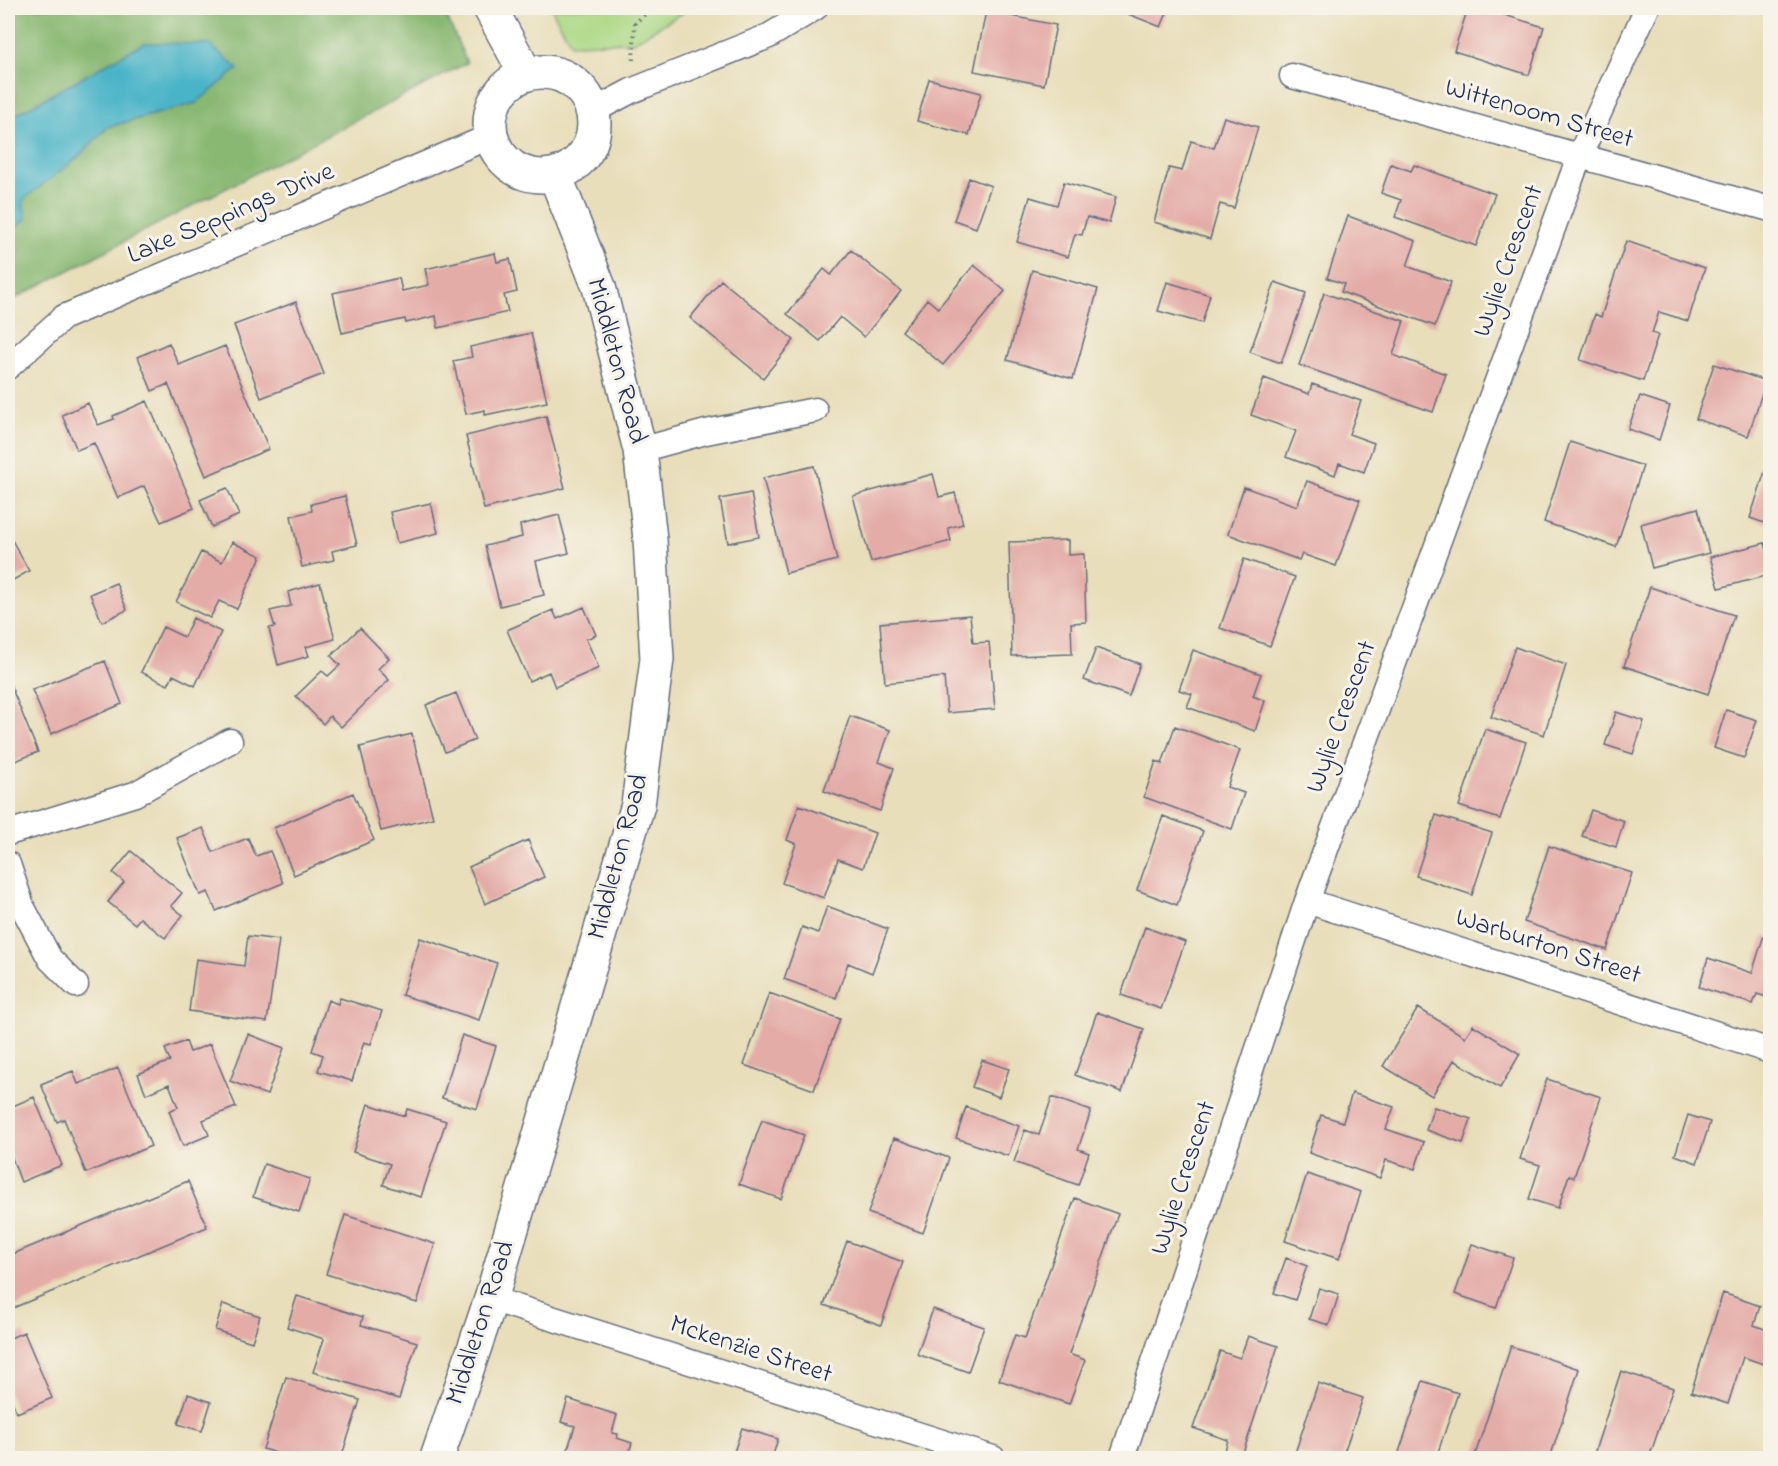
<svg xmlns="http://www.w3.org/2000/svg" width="1778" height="1466" viewBox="0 0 1778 1466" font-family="'Indie Flower',sans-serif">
	<rect width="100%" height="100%" fill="#f7f3e8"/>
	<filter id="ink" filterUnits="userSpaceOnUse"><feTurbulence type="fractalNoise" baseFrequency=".0167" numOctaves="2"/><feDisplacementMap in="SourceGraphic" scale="12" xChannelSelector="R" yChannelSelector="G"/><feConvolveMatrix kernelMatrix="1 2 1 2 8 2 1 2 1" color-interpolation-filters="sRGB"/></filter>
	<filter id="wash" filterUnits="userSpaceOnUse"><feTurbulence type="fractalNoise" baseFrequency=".008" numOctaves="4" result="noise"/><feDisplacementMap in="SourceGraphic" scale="24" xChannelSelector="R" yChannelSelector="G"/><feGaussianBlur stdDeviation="1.35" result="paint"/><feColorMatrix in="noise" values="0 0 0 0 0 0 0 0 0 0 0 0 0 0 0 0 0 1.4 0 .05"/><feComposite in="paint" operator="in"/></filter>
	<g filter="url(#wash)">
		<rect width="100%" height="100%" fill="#e8deba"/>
		<path fill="#abd884" stroke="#638471" stroke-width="1.5" d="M551 8H691L633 42 571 44Z"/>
		<path fill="#88b872" stroke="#527468" stroke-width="1.5" d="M8 8H443L467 63 8 302Z"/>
		<path fill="#4ab4c8" stroke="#327293" stroke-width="1.5" d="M144 43 209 44 238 69 196 103 108 127 77 158 23 200 26 219 8 234V123L13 116Z"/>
		<g id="blocks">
			<path fill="#e4aca7" d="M1113 8H1169L1161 27Z
				M1468 8H1481L1544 27 1529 75 1454 51Z
				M986 11 1056 25 1044 85 974 71Z
				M929 79 981 93 969 135 917 121Z
				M1224 117 1258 127 1234 208 1220 204 1210 239 1154 222 1169 168 1182 171 1191 141 1214 148Z
				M1391 164 1411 171 1414 165 1495 194 1476 246 1395 217 1401 200 1381 193Z
				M969 178 991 186 976 228 954 220Z
				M1064 182 1116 197 1109 223 1087 217 1082 235 1075 234 1068 257 1017 242 1030 197 1057 205Z
				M1348 216 1416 241 1407 266 1451 282 1435 326 1341 292 1344 284 1327 278Z
				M1626 241 1705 268 1688 321 1659 312 1652 333 1658 335 1643 381 1580 360 1595 314 1601 317Z
				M851 250 901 291 864 337 840 317 820 341 787 314 824 269 831 275Z
				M495 253 497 262 510 259 517 292 504 295 508 312 438 328 436 316 406 323 405 319 342 333 333 293 399 278 402 291 429 285 425 269Z
				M974 265 1005 291 943 365 902 331 927 299 938 308Z
				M1032 270 1098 289 1073 379 1007 360Z
				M721 280 794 340 763 378 690 318Z
				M1167 282 1210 295 1202 323 1158 311Z
				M1275 282 1306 293 1281 363 1250 352Z
				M1324 293 1404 321 1393 355 1446 374 1433 412 1299 365Z
				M296 302 324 374 261 398 234 325Z
				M531 333 547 402 485 415V410L466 414 453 361 472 357 470 347Z
				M169 343 179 365 225 346 269 449 206 476 168 384 152 391 138 357Z
				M1714 364 1766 381 1748 436 1696 419Z
				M1264 378 1309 394 1312 384 1361 401 1349 434 1374 443 1364 472 1339 463 1335 475 1286 457 1296 431 1251 415Z
				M1640 396 1670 406 1659 440 1628 429Z
				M147 401 194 508 161 522 144 486 118 498 94 443 77 450 62 415 88 403 98 425 114 419 113 416Z
				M546 416 565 488 484 509 466 436Z
				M1570 442 1643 466 1616 547 1544 522Z
				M1768 462H1770V525L1750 518Z
				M814 466 837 560 786 573 763 478Z
				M933 474 939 497 955 493 963 524 948 528 951 541 871 562 853 496Z
				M1307 481 1360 500 1336 566 1302 554 1299 560 1228 534 1244 487 1297 506Z
				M227 488 239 515 212 527 200 500Z
				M751 493 759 537 728 543 720 499Z
				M345 496 357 545 332 551 334 560 302 567 291 516 312 511 311 504Z
				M431 503 438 533 397 543 390 512Z
				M1698 508 1709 553 1652 568 1641 524Z
				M559 515 569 553 536 561 544 595 500 606 485 546 522 537 520 525Z
				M8 533 29 571 8 583Z
				M1068 540V555L1084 554 1086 622 1071 623 1072 654 1012 656 1009 542Z
				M232 542 261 556 237 609 219 601 210 618 176 602 201 552 222 562Z
				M1765 543 1770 562V575L1719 588 1710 557Z
				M1244 559 1295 577 1270 646 1220 628Z
				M116 583 127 610 102 622 90 594Z
				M320 583 335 639 306 647 309 656 278 665 269 628 275 627 270 611 291 606 288 592Z
				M1650 587 1734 615 1708 694 1624 666Z
				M584 607 596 635 586 639 599 668 555 687 549 672 529 681 507 630 553 610 557 619Z
				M970 615 973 643 989 642 995 709 947 713 944 677 885 683 880 623Z
				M193 618 221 632 195 686 173 675 168 685 141 672 163 627 184 637Z
				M360 628 389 658 378 669 389 680 341 727 330 716 323 724 296 696 322 671 328 676 340 665 331 656Z
				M1515 647 1566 665 1544 735 1491 717Z
				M1096 648 1140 664 1129 696 1084 680Z
				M1193 650 1261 674 1253 696 1265 701 1255 731 1187 707 1192 694 1179 690Z
				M105 661 122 704 51 734 32 690Z
				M8 679 38 752 8 764Z
				M456 693 475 740 445 752 426 705Z
				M1726 710 1757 720 1744 758 1714 748Z
				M1616 712 1644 721 1633 754 1605 745Z
				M850 716 890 730 879 762 894 768 880 811 824 791Z
				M1175 726 1240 750 1227 787 1244 793 1232 829 1144 797 1156 761 1162 764Z
				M1485 729 1526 742 1500 819 1459 806Z
				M412 734 433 818 381 831 360 747Z
				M353 793 374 840 294 875 274 828Z
				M799 805 875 833 863 868 838 859 824 898 782 883 796 844 787 840Z
				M1591 810 1624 821 1616 847 1582 836Z
				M1436 815 1492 833 1472 895 1416 876Z
				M1163 816 1203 831 1177 905 1137 890Z
				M203 828 213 852 248 838 256 856 270 851 283 883 216 911 208 892 200 895 177 838Z
				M528 840 544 877 485 904 469 867Z
				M1549 846 1632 873 1607 950 1524 922Z
				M131 851 182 893 171 906 183 915 165 938 140 918 135 924 108 902 124 882 113 873Z
				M827 906 888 929 872 973 848 963 836 998 784 979 802 927 818 933Z
				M1145 927 1185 942 1161 1009 1121 995Z
				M1764 935 1770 937V998L1757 994 1753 1004 1699 987 1708 958 1752 973Z
				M248 936 279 940 267 1022 189 1011 196 959 244 966Z
				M420 938 497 963 479 1020 402 995Z
				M769 993 840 1019 814 1090 744 1065Z
				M340 998 382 1011 371 1044 364 1042 352 1081 318 1071 323 1055 312 1051 328 1000 338 1004Z
				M1418 1008 1465 1037 1473 1025 1520 1054 1500 1088 1454 1060 1432 1096 1383 1066Z
				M1097 1012 1144 1029 1122 1092 1075 1075Z
				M248 1034 284 1048 267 1095 230 1081Z
				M462 1035 496 1046 477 1109 442 1098Z
				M186 1041 190 1052 210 1044 236 1107 203 1120 209 1135 183 1146 169 1111 178 1107 169 1084 146 1094 138 1074 170 1061 165 1049Z
				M982 1060 1009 1069 999 1097 972 1087Z
				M118 1068 151 1146 86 1173 64 1119 57 1122 41 1084 73 1071 78 1084Z
				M1547 1079 1601 1097 1574 1177 1569 1175 1558 1208 1529 1199 1540 1165 1520 1159Z
				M1352 1093 1394 1107 1386 1129 1424 1142 1415 1169 1386 1160 1380 1178 1309 1153 1321 1115 1343 1122Z
				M34 1097 62 1165 21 1182 8 1147V1108Z
				M1052 1097 1091 1111 1078 1149 1089 1153 1078 1185 1014 1162 1025 1130 1039 1135Z
				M368 1104 405 1116 407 1109 446 1121 421 1197 383 1185 390 1164 353 1152Z
				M966 1107 1019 1126 1008 1156 956 1138Z
				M1434 1107 1471 1119 1463 1143 1426 1130Z
				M1688 1115 1710 1122 1697 1163 1675 1155Z
				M762 1120 804 1135 781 1199 739 1184Z
				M894 1138 949 1158 923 1233 868 1213Z
				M264 1164 310 1179 299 1212 253 1197Z
				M1307 1174 1361 1192 1339 1259 1285 1241Z
				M188 1181 207 1227 8 1310V1256Z
				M1075 1198 1118 1214 1069 1354 1085 1360 1069 1404 999 1380 1015 1335 1025 1338Z
				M345 1215 435 1244 417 1303 326 1274Z
				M847 1241 903 1262 881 1325 824 1305Z
				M1472 1244 1513 1258 1496 1308 1455 1294Z
				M1286 1258 1307 1266 1295 1300 1274 1293Z
				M1319 1288 1339 1294 1329 1325 1309 1319Z
				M1723 1293 1760 1306 1754 1325 1770 1331 1769 1366 1743 1357 1728 1404 1691 1392Z
				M297 1296 363 1317 361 1325 417 1342 399 1399 313 1372 324 1339 287 1327Z
				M223 1304 260 1316 252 1342 215 1330Z
				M933 1309 984 1327 968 1372 917 1354Z
				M24 1332 52 1398 17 1413 8 1392V1339Z
				M1248 1336 1278 1346 1242 1456 1225 1450 1228 1440 1193 1428 1220 1351 1240 1358Z
				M1511 1346 1579 1369 1550 1458H1486L1475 1455Z
				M1621 1371 1673 1388 1649 1458H1608L1594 1454Z
				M286 1377 360 1400 341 1458H292L263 1449Z
				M1423 1381 1458 1393 1436 1458H1397Z
				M1318 1383 1363 1398 1342 1458H1313L1295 1453Z
				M188 1394 211 1402 202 1431 178 1424Z
				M568 1399 617 1415 612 1433 618 1434 617 1438 632 1443 627 1458H565L575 1426 561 1422Z
				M742 1428 778 1439 772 1458H732Z"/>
		</g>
	</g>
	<g filter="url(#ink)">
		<use href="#blocks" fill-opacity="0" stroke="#636c7e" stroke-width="1.5"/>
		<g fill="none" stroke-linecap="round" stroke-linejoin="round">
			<g stroke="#636c7e" stroke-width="27">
				<path id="minor" d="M1292 76 1770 209
					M593 111 631 91 769 36 815 8
					M8 367 64 317 491 136
					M640 450 706 432 815 410
					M8 833 135 794 230 741
					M8 864 22 906 50 959 76 985
					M1307 901 1770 1051
					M491 1299 993 1458
					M1122 1458 1307 901 1579 157 1647 8"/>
			</g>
			<g stroke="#636c7e" stroke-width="36">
				<path id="secondary" d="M490 8 526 74
					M490 124a52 52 0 1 1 104 0a52 52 0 1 1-104 0Z
					M437 1458 491 1299 638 805 657 659 650 539 640 450 599 287 555 175"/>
			</g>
			<path stroke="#636c7e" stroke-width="4" stroke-dasharray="1.5 4.5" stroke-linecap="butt" d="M633 60 635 23 652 8"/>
			<use href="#minor" stroke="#fff" stroke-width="24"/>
			<use href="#secondary" stroke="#fff" stroke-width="33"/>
		</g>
	</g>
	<g text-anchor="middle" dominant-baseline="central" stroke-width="6" stroke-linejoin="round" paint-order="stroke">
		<g font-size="27" fill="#1b2f5e" stroke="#f7f3e8">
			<text transform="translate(1539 114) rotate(16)">Wittenoom Street</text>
			<text transform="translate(231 214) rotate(-23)">Lake Seppings Drive</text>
			<text transform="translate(1509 261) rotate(-70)">Wylie Crescent</text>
			<text transform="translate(616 361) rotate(75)">Middleton Road</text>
			<text transform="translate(1342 717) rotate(-70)">Wylie Crescent</text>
			<text transform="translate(619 857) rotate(-75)">Middleton Road</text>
			<text transform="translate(1548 947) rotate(18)">Warburton Street</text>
			<text transform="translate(1184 1178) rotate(-72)">Wylie Crescent</text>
			<text transform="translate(481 1323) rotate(-72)">Middleton Road</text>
			<text transform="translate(751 1350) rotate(18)">Mckenzie Street</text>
		</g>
	</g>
	<rect width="1778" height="1466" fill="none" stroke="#f7f3e8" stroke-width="30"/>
</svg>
